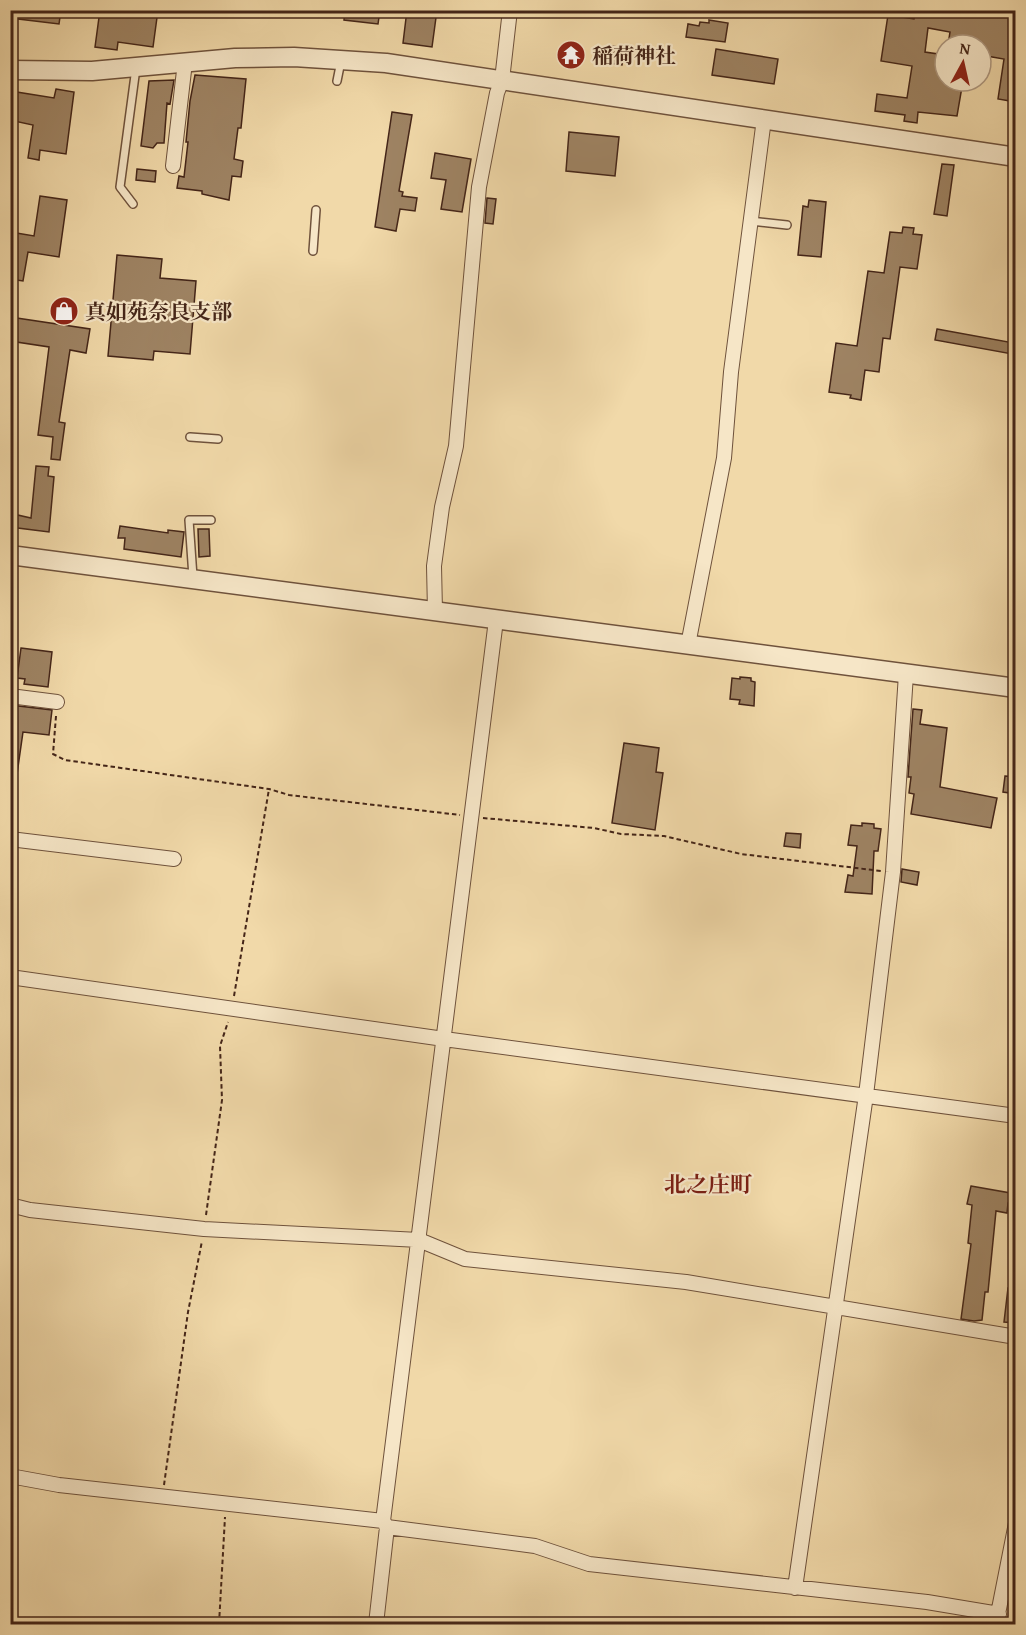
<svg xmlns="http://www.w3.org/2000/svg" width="1026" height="1635" viewBox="0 0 1026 1635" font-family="'Gentium Book Plus','Noto Serif JP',serif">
	<rect width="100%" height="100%" fill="#f1d9a9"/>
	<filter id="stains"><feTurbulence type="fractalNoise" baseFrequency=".00333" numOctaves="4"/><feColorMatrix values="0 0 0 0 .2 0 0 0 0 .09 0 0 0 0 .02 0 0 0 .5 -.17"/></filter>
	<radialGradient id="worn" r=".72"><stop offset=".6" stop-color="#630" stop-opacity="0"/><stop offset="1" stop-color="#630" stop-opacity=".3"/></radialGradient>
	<path fill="#9e8363" stroke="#442518" stroke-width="1.5" d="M10 10H61L59 24 10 18Z
		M100 10H158L153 47 118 42 117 50 95 47Z
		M345 10H380L378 24 344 20Z
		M407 10H437L432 47 403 43Z
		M916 10H1016V102L998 99 1004 59 981 55V45H948L950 32 928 28 925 52 945 55V81H963L957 116 918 112 917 123 904 121 905 115 875 111 877 94 907 98 912 66 881 61 888 15 914 19Z
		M709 20 728 23 725 42 686 37 688 24 699 26 700 22 709 23Z
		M611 46 625 48 622 65 608 63Z
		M716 49 778 59 774 84 712 75Z
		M195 75 246 79 241 128H238L234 159 243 161 241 177 232 176 229 200 202 194V191L177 188 179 176 184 177 188 142H186L190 101Z
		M174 80 170 104 167 103 164 143H157L153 148 141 146 149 81Z
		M56 89 74 92 66 154 40 150 39 160 28 158 33 125 14 121 15 113 10 112V91L54 98Z
		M392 112 412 115 399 191 403 192 402 196 417 198 415 211 400 209 396 231 375 227Z
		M569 132 619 137 615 176 566 171Z
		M435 153 471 159 462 212 441 209 446 180 431 178Z
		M942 164 954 165 947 216 934 214Z
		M137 169 156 171 155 182 136 180Z
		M40 196 67 200 59 257 28 252 23 281 10 279V232L34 236Z
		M487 198 496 199 493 224 485 223Z
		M809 200 826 202 821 257 798 255 803 206 808 207Z
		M903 227 914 228 913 234 922 235 917 269 900 267 890 339 883 338 879 372 865 370 861 400 850 398 851 395 829 392 836 343 857 346 868 271 884 273 890 232 902 233Z
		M117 255 162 259 160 278 196 281 190 354 154 351 153 360 108 356Z
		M10 317 90 329 86 353 70 350 59 422 65 423 60 460 51 459 53 437 38 435 49 347 10 341Z
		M937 329 1014 343 1012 354 935 340Z
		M36 466 49 467 48 476 54 477 49 532 10 527 13 514 31 518Z
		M120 526 168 533V530L184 532 181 557 124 549 125 538H118Z
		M198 529H209L210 556 199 557Z
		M21 648 52 652 48 687 24 684 25 679 17 678Z
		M740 677 751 678V681L755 682 754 706 739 704 740 700 730 699 732 678 740 679Z
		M10 705 52 710 49 735 23 732 17 774H10Z
		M913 709 922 710 920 724 947 728 940 787 997 798 991 828 911 814 914 794 909 793 911 777H908Z
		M624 743 659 748 656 772 663 773 655 830 612 823Z
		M1005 776 1016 777V794L1003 792Z
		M862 823 874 824V828L881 829 878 851H874L872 894 845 892 848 875 853 876 857 846 848 845 851 825 862 826Z
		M786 833 801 834 800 848 784 846Z
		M902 869 919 872 917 885 901 882Z
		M971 1186 1016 1194V1204L1008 1203 1007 1213 996 1211 988 1292H985L982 1320 974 1321 961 1319 971 1244 968 1243 972 1205 967 1204Z
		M1008 1288H1016V1323L1004 1322Z"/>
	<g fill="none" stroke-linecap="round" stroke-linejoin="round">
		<g stroke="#6f523c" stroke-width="10">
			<path id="service" d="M337 81 341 61
				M133 204 120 187 136 68
				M751 221 787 225
				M313 251 316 210
				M190 437 218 439
				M193 577 189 520H211"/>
		</g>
		<g stroke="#6f523c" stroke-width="16">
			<path id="minor" d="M173 166 185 62
				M435 611 434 566 442 507 456 446 479 187 497 93 502 80 510 10
				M688 645 724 458 731 372 764 119
				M10 696 57 702
				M10 839 174 859
				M10 977 444 1039 1016 1116
				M10 1205 30 1210 204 1229 419 1240 465 1259 686 1282 1016 1337
				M10 1476 59 1485 383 1521 387 1527 535 1546 589 1564 927 1602 999 1614
				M383 1521 496 620
				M795 1588 866 1095 893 872 906 674
				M376 1624 387 1527
				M996 1624 1016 1523"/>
		</g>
		<g stroke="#6f523c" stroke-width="21">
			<path id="tertiary" d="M10 70 92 71 235 58 294 57 386 63 1016 157
				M10 555 1016 688"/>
		</g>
		<path stroke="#442518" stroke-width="2" stroke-dasharray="4.5 3" stroke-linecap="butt" d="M56 716 53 754 65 760 269 789 289 795 460 815
			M483 818 594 828 621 834 664 836 741 854 881 871
			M234 996 269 789
			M206 1215 222 1100 220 1046 228 1022
			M164 1485 188 1312 202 1241
			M219 1624 225 1517"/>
		<use href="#service" stroke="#f6e6c7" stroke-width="7"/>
		<use href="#minor" stroke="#f6e6c7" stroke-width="14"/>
		<use href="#tertiary" stroke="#f6e6c7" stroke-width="18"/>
	</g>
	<defs>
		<g id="temple-disc" transform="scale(1.5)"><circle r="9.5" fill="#8f2418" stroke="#f6e6c7"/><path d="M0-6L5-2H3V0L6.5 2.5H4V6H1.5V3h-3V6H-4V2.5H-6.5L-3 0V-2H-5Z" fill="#fff"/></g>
		<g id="shop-disc" transform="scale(1.5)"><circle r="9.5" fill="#8f2418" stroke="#f6e6c7"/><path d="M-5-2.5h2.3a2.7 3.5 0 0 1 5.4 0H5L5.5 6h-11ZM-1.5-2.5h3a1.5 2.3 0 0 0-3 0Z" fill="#fff"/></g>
	</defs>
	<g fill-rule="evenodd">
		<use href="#temple-disc" x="571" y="55"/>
		<use href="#shop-disc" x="64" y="311"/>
	</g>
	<g text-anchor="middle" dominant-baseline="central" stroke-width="4.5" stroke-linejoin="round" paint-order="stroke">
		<g font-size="21" font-weight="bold" fill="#442518" stroke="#f6e6c7" text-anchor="start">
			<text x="592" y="55">稲荷神社</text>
			<text x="85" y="311">真如苑奈良支部</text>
		</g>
		<g font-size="22" font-weight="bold" fill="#7a1f14" stroke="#f6e6c7">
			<text x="708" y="1184">北之庄町</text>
		</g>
	</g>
	<rect width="1026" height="1635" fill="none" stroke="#f1d9a9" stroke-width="36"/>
	<rect x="12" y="12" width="1002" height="1611" fill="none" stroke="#442518" stroke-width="3"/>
	<rect x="18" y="18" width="990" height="1599" fill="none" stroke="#442518" stroke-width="1.5"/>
	<g transform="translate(963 63) rotate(8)"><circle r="28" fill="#f6e6c7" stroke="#af9981" stroke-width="1.5"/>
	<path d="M0-4.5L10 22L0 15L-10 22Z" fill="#8f2418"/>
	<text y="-9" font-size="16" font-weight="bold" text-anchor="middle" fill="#442518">N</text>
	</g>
	<rect width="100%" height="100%" filter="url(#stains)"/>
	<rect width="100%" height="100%" fill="url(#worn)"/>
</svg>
